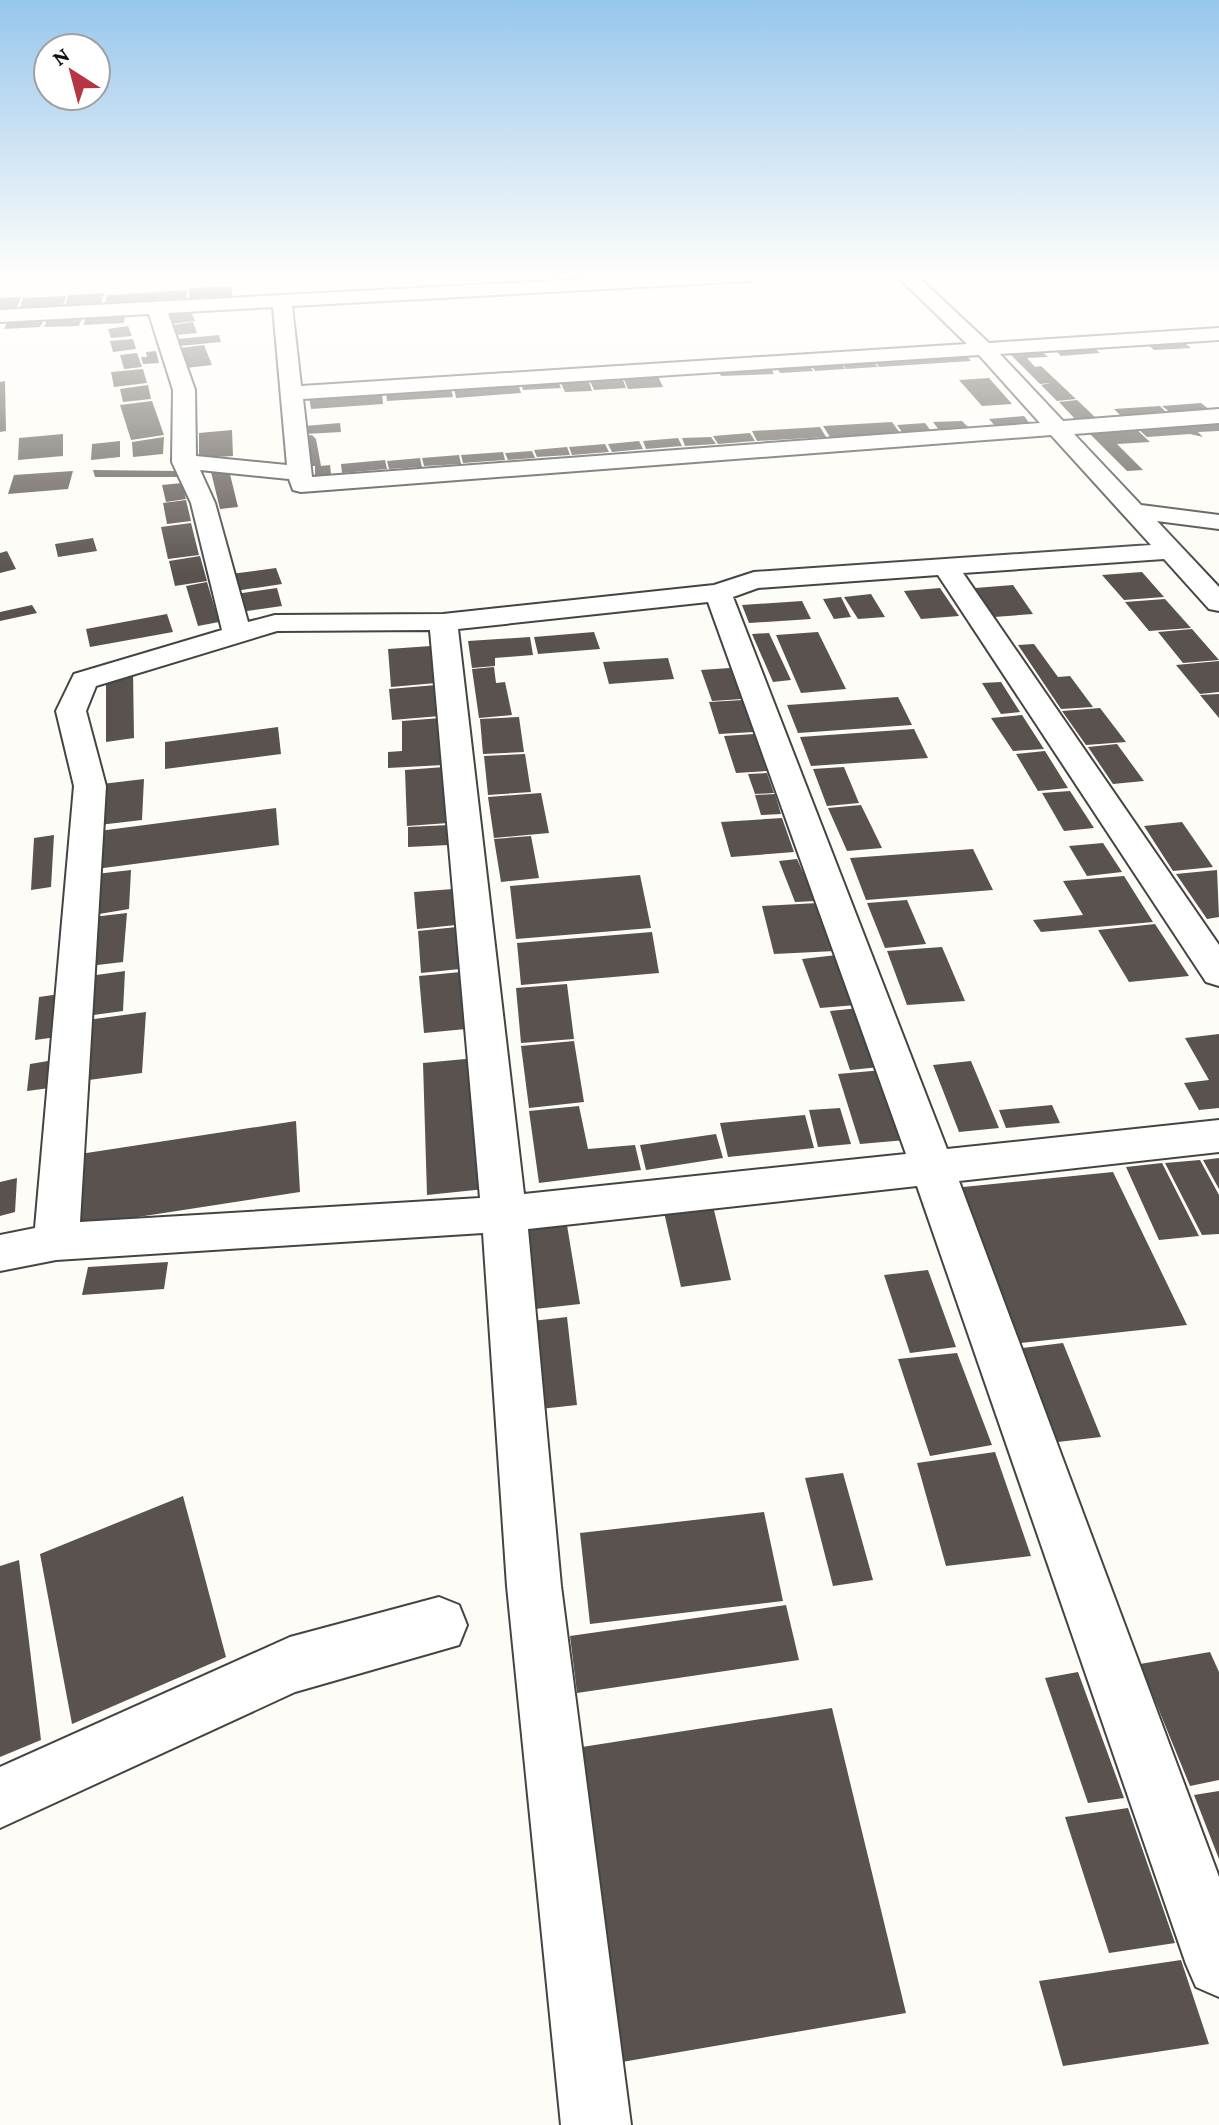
<svg xmlns="http://www.w3.org/2000/svg" width="1219" height="2125" viewBox="0 0 1219 2125" font-family="'Crimson Pro',serif">
	<rect width="100%" height="100%" fill="#fefcf6"/>
	<path fill="#59524e" d="M232 286V296L189 299V288Z
		M187 290 186 298 105 303 107 295Z
		M104 293 101 303 65 305 68 295Z
		M66 296 63 305 20 308 23 298Z
		M21 297 17 308H0V298Z
		M190 309 195 321 171 324 166 311Z
		M125 316 124 323 83 325 86 318Z
		M82 318 79 326 44 327 47 320Z
		M44 320 40 327 4 329 7 322Z
		M193 322 197 333 176 335 172 325Z
		M128 326 132 336 111 338 108 329Z
		M219 335 221 342 179 346 177 339Z
		M133 339 136 349 113 352 110 341Z
		M1182 341 1191 348 1154 350 1146 343Z
		M204 345 212 365 186 368 180 348Z
		M1092 346 1100 353 1061 356 1053 348Z
		M1039 349 1048 357 1027 358 1035 367 1041 366 1076 399 1057 401 1041 385 1050 383 1040 384 1007 351Z
		M156 351 159 363 143 364 141 357H147L146 352Z
		M137 353 142 367 124 369 120 355Z
		M967 356 971 361 879 367 875 361Z
		M873 361 878 367 846 369 842 363Z
		M841 363 845 369 815 371 811 365Z
		M809 365 813 371 780 373 777 367Z
		M770 367 774 374 721 376 718 370Z
		M143 369 147 383 114 387 111 372Z
		M657 374 663 387 628 389 623 377Z
		M622 377 626 388 594 390 589 379Z
		M989 378 1012 404 982 406 959 380Z
		M588 379 592 391 565 392 560 381Z
		M5 381 6 431 0 432V382Z
		M558 381 561 388 523 390 521 383Z
		M518 383 521 393 456 398 454 388Z
		M148 385 151 399 123 402 120 389Z
		M451 388 453 397 387 401 386 392Z
		M382 392 383 404 311 409 309 397Z
		M1077 400 1096 418 1076 420 1059 402Z
		M152 401 164 435 131 440 120 405Z
		M1201 403 1210 410 1171 413 1162 406Z
		M1160 406 1168 414 1122 417 1114 409Z
		M1024 416 1030 424 996 427 989 419Z
		M962 421 969 428 939 430 933 422Z
		M892 422 900 433 830 437 823 426Z
		M1219 422V431L1198 432 1203 437 1190 434 1147 437 1137 428Z
		M340 423 341 432 305 434 304 426Z
		M925 423 931 431 902 432 897 425Z
		M820 427 826 437 757 441 752 431Z
		M1135 428 1150 442 1117 444 1143 470 1127 471 1087 431Z
		M232 430 233 456 199 458V433Z
		M750 433 755 441 718 444 713 436Z
		M63 434V456L18 460 19 438Z
		M312 435 316 439 321 466 330 465 331 474 315 476V466H309L305 436Z
		M164 437 163 454 133 457 132 442Z
		M711 437 716 444 685 446 682 438Z
		M678 438 682 446 646 449 643 441Z
		M120 441V457L91 460 92 444Z
		M639 441 643 449 612 452 608 444Z
		M605 444 609 452 572 455 569 447Z
		M567 447 570 455 537 457 534 450Z
		M532 451 535 458 508 460 505 453Z
		M503 452 505 460 463 463 461 455Z
		M459 455 461 464 424 466 422 458Z
		M420 458 422 467 389 469 387 461Z
		M385 460 387 469 342 473 341 464Z
		M93 470 177 471 179 477H95Z
		M73 471 68 489 8 494 14 475Z
		M211 472 230 474 238 507 220 509Z
		M182 483 186 499 166 502 162 485Z
		M186 500 191 521 167 524 163 503Z
		M191 523 199 555 168 559 161 527Z
		M93 538 97 551 58 557 55 544Z
		M7 551 16 569 0 573V553Z
		M200 556 207 581 175 586 169 561Z
		M276 568 282 584 235 591 231 574Z
		M1142 572 1164 597 1124 600 1102 575Z
		M207 582 219 622 198 626 186 586Z
		M1013 585 1033 614 994 617 975 588Z
		M277 588 282 606 240 612 236 594Z
		M940 588 959 616 921 619 904 591Z
		M871 594 885 617 858 619 844 597Z
		M841 597 851 617 834 619 823 599Z
		M1165 599 1191 628 1149 631 1125 602Z
		M802 601 811 619 749 623 742 605Z
		M32 605 37 613 0 621V612Z
		M167 614 173 632 90 647 86 629Z
		M1192 629 1219 660 1183 663 1158 632Z
		M594 632 600 649 538 654 534 637Z
		M818 632 846 689 801 693 776 635Z
		M769 633 791 680 773 682 752 634Z
		M530 637 533 655 495 658V666L472 668 468 641Z
		M1034 644 1058 677 1070 676 1093 707 1061 709 1018 645Z
		M431 646 436 683 391 687 388 649Z
		M668 658 674 679 609 684 603 662Z
		M1219 661V692L1200 694 1176 665Z
		M494 667 496 683 505 682 512 715 479 718 472 669Z
		M730 668 742 699 712 701 701 670Z
		M133 670 134 738 106 742V678Z
		M1001 682 1020 712 1001 714 982 683Z
		M436 685 440 716 392 720 389 689Z
		M1219 694V718L1200 695Z
		M898 697 912 725 798 733 787 705Z
		M743 700 754 732 719 734 709 702Z
		M1100 708 1126 742 1086 745 1062 711Z
		M1022 715 1044 749 1013 751 991 718Z
		M519 717 524 752 483 754 480 719Z
		M441 718 443 765 388 768V752L402 751V721Z
		M278 727 281 754 165 769V742Z
		M914 729 928 758 811 766 800 737Z
		M754 734 767 771 736 773 724 736Z
		M1117 744 1144 781 1113 784 1088 747Z
		M1045 751 1068 788 1038 791 1016 754Z
		M525 754 531 792 488 795 484 756Z
		M444 767 448 823 407 826 405 770Z
		M844 767 859 803 827 806 813 769Z
		M767 773 774 793 755 794 748 774Z
		M144 779 142 820 99 825 102 784Z
		M1070 791 1094 828 1064 831 1042 793Z
		M541 793 549 833 494 838 488 797Z
		M775 794 781 814 761 815 755 795Z
		M861 805 882 848 847 851 828 808Z
		M276 808 279 845 96 869 99 831Z
		M782 818 794 852 731 857 721 822Z
		M1182 822 1213 867 1173 871 1144 826Z
		M449 825V845L408 847V827Z
		M54 835 51 887 31 890 34 838Z
		M531 836 539 878 501 882 494 839Z
		M1103 843 1122 872 1087 876 1069 846Z
		M973 849 993 890 866 900 850 858Z
		M797 859 816 901 795 902 779 861Z
		M131 870 129 909 93 915 96 874Z
		M1217 870 1219 917 1207 919 1176 874Z
		M640 875 651 928 516 939 510 886Z
		M1124 876 1153 922 1041 932 1033 920 1083 915 1063 881Z
		M453 889 456 925 417 929 414 892Z
		M907 900 926 944 885 948 867 903Z
		M818 903 835 951 774 954 762 906Z
		M127 913 123 962 89 966 93 917Z
		M1155 924 1189 976 1129 982 1098 930Z
		M457 927 460 969 421 973 418 931Z
		M652 932 659 973 521 985 517 943Z
		M942 947 965 1001 907 1005 887 951Z
		M837 955 856 1005 820 1008 802 959Z
		M125 971 123 1011 86 1016 89 976Z
		M461 972 466 1029 424 1033 419 976Z
		M567 984 574 1039 521 1043 516 988Z
		M67 993 64 1036 35 1040 39 997Z
		M859 1008 880 1067 850 1070 830 1011Z
		M146 1012 142 1073 81 1081 87 1020Z
		M1219 1034V1108L1199 1110 1184 1083 1209 1080 1185 1038Z
		M574 1041 584 1102 529 1108 521 1046Z
		M476 1058 485 1189 427 1195 423 1063Z
		M60 1059 57 1087 27 1091 30 1064Z
		M971 1061 999 1128 959 1132 933 1065Z
		M883 1070 906 1140 860 1144 838 1074Z
		M1052 1105 1060 1123 1006 1128 999 1110Z
		M579 1106 588 1149 635 1145 641 1170 539 1183 529 1111Z
		M840 1108 851 1144 818 1147 809 1110Z
		M805 1115 814 1148 728 1157 720 1123Z
		M296 1121 300 1192 73 1227 80 1154Z
		M716 1134 723 1158 646 1170 640 1145Z
		M1219 1158V1189L1203 1160Z
		M1200 1160 1219 1195V1234L1202 1235 1165 1163Z
		M1162 1163 1199 1236 1159 1240 1126 1167Z
		M1113 1172 1187 1325 1012 1344 953 1188Z
		M17 1178 15 1212 0 1216V1182Z
		M712 1202 731 1280 681 1287 663 1208Z
		M566 1219 580 1304 526 1310 516 1222Z
		M168 1262 164 1289 82 1295 88 1267Z
		M928 1270 956 1347 910 1353 884 1275Z
		M567 1317 577 1405 540 1409 532 1321Z
		M1063 1343 1101 1437 1049 1443 1014 1349Z
		M957 1353 992 1445 930 1456 898 1359Z
		M995 1452 1031 1556 946 1566 917 1463Z
		M843 1473 873 1580 833 1586 805 1478Z
		M183 1496 226 1657 72 1724 40 1554Z
		M764 1512 783 1601 590 1624 580 1533Z
		M19 1560 41 1740 0 1757V1566Z
		M786 1605 799 1660 577 1693 570 1636Z
		M1210 1652 1219 1672V1780L1190 1786 1140 1664Z
		M1078 1672 1124 1798 1088 1803 1045 1678Z
		M832 1708 906 2013 622 2062 582 1747Z
		M1219 1791V1859L1194 1795Z
		M1128 1808 1175 1943 1109 1953 1065 1817Z
		M1181 1960 1209 2044 1063 2066 1039 1981Z"/>
	<g fill="none" stroke-linecap="round" stroke-linejoin="round">
		<g stroke="#444" stroke-width="4">
			<path id="minor" d="M644 276H760L751 281 292 306 301 386 967 344 897 276H917L989 343 1219 328V340L1000 354 1063 421 1219 409V423L1074 434 1141 505 1219 515V529L1157 521 1219 587V611L1209 609 1164 559 963 573 1219 945V986L1206 982 938 575 758 588 733 597 947 1149 1219 1120V1152L959 1181 1219 1877V1997L1196 1987 1186 1964 917 1186 528 1229 561 1586 631 2125H561L507 1586 483 1233 56 1260 0 1271V1235L35 1228 74 786 56 711 74 674 222 630 191 503 172 462 173 390 149 314 0 322V310ZM273 307 287 465 196 456 195 390 168 313ZM979 355 1040 423 312 477 303 399ZM1051 435 1151 545 754 572 714 585 443 614 275 615 248 622 215 503 200 470 289 479 293 490 301 492ZM708 602 906 1154 524 1194 458 629ZM430 630 480 1198 80 1222 106 786 86 711 96 686 277 631Z
				M439 1597 459 1605 467 1625 459 1645 295 1692 0 1828V1767L290 1637Z"/>
		</g>
		<use href="#minor" fill="#fff" fill-rule="evenodd"/>
	</g>
	<linearGradient id="sky" x2="0" y2="1"><stop stop-color="#97c6ec"/><stop offset="0.48" stop-color="#fffefb"/><stop offset="1" stop-color="#fffefb" stop-opacity="0"/></linearGradient>
	<rect width="1219" height="574" fill="url(#sky)"/>
	<g transform="translate(72 72) rotate(324)"><circle r="38" fill="#ffffff" stroke="#a0a0a0" stroke-width="2"/>
	<path d="M0-6L14 30L0 20L-14 30Z" fill="#b53543"/>
	<text y="-12" font-size="22" font-weight="bold" text-anchor="middle" fill="#111111">N</text>
	</g>
</svg>
